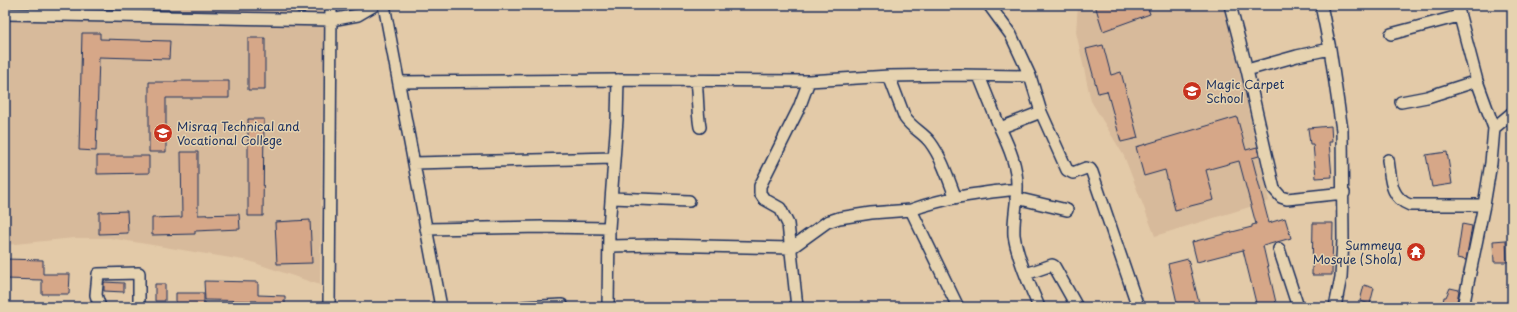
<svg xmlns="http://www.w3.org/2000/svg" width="1517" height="312" viewBox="0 0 1517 312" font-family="'Playpen Sans',sans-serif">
	<rect width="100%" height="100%" fill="#e3caa8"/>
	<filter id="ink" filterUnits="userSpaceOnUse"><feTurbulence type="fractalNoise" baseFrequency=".025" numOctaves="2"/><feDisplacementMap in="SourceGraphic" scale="8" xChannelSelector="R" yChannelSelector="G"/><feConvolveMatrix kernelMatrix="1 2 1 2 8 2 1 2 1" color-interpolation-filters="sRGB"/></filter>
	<g filter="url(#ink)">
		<path fill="#d7ba9b" d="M5 5H324L320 285 249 261 110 238H74L5 245Z
			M1078 5H1225L1269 201 1155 236 1124 156 1091 101 1076 32Z"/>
		<path fill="#d6a788" stroke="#1b2f5e" d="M1095 5H1147L1150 14 1103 31Z
			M82 33H100V39L170 41 169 59 99 57 96 151 79 150Z
			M248 38H265V90H248Z
			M1103 45 1111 75 1121 72 1138 138 1121 142 1107 91 1098 93 1086 49Z
			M175 81H229V98H166V152H149V82H175Z
			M1237 117 1246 150 1257 147 1259 156 1252 158 1269 223 1285 218 1291 238 1263 246 1277 307H1257L1243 250 1197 262 1192 242 1252 227V225L1256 224 1239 161 1206 170 1214 200 1175 210 1165 170 1144 176 1136 147Z
			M248 119H264L263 216H248Z
			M1331 126 1332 142H1329L1332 177 1316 178 1313 144H1310L1308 128Z
			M181 152H198V215L239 214 240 229 195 231V234L152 235V218L182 217Z
			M1447 152 1452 184 1432 187 1426 155Z
			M97 156H149V173L97 174Z
			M127 211 128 233 99 234V212Z
			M310 220 312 263 277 264 275 222Z
			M1313 223H1333L1332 275H1312Z
			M1462 224 1472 226 1466 260 1457 258Z
			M1506 240 1507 262H1494L1493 241Z
			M5 259 43 260V274H70L69 294H42V280L5 279Z
			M1188 259 1200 307H1178L1168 264Z
			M204 281 258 282V295L285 296V307H257V301L205 300Z
			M104 282 124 283V292L104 291Z
			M155 284H165V301H155Z
			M1364 285 1374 288 1370 304 1360 301Z
			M1450 288 1459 290 1456 307H1442L1444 297H1446Z
			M176 293H204V307H176Z"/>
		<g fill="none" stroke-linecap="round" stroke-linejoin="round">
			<g stroke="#1b2f5e" stroke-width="14">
				<path id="minor" d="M384 5 441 307
					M1230 5 1247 70 1274 189 1281 197 1287 199 1344 193
					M1321 5 1330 49 1342 130 1343 240 1341 277 1335 307
					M1457 5 1477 81 1494 128 1491 163 1484 205 1463 307
					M5 14 331 20 358 15 375 5
					M1391 34 1459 16
					M1247 70 1297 56 1330 49
					M889 76 905 118C912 128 923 133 930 142 942 158 948 178 955 196
					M979 76 1000 128 1041 112
					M1030 76 1041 112 1067 170 1073 173 1086 168 1090 169 1092 172 1138 307
					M696 80C698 96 697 111 700 127
					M399 82 618 80 809 81 889 76 957 75 1030 76 1011 35 989 5
					M1401 102 1427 97 1477 81
					M1000 128C1009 147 1018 167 1017 189 1017 204 1013 219 1014 235 1017 257 1030 286 1039 307
					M1494 128 1512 113
					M1388 160C1391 179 1390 198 1410 205H1484
					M414 163 613 158
					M612 198 689 201
					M1016 198 1067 210
					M911 210C946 197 981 193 1017 189
					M426 229 542 227 609 228
					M610 246 656 245 791 248 827 222 839 218 871 213 911 210 958 307
					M1279 249 1298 307
					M1026 274 1052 265 1054 266 1077 307
					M100 307 96 295 98 274 139 273V300
					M329 307 331 5
					M523 307 562 305
					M608 307 609 228 617 119 618 80
					M797 307 788 224 780 208 764 199 760 193V186L799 108 809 81"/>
			</g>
			<use href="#minor" stroke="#e6d3b0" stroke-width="11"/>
		</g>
	</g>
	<defs>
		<g id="school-disc" transform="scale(1)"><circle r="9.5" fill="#c8321e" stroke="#e6d3b0"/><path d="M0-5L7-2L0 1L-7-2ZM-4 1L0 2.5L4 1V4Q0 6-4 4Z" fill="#fff"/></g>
		<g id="university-disc" transform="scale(1)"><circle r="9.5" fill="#c8321e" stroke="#e6d3b0"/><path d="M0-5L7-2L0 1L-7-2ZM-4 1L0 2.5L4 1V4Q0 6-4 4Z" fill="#fff"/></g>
		<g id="temple-disc" transform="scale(1)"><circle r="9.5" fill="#c8321e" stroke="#e6d3b0"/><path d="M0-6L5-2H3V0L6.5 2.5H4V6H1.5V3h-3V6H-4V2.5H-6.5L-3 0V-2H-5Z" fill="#fff"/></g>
	</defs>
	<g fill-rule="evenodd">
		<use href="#school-disc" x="1192" y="91"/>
		<use href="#university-disc" x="163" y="133"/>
		<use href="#temple-disc" x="1416" y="252"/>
	</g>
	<g text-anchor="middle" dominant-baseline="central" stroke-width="3" stroke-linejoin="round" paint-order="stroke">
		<g font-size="12" fill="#1b2f5e" stroke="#e6d3b0" text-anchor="start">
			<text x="1206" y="84">Magic Carpet<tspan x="1206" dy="14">School</tspan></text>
			<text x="177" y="126">Misraq Technical and<tspan x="177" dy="14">Vocational College</tspan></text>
			<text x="1402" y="245" text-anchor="end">Summeya<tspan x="1402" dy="14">Mosque (Shola)</tspan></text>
		</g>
	</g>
	<rect width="1517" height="312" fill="none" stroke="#e6d3b0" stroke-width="20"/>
	<rect x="10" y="10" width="1497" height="292" fill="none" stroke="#1b2f5e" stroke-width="1.5" filter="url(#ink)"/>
</svg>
